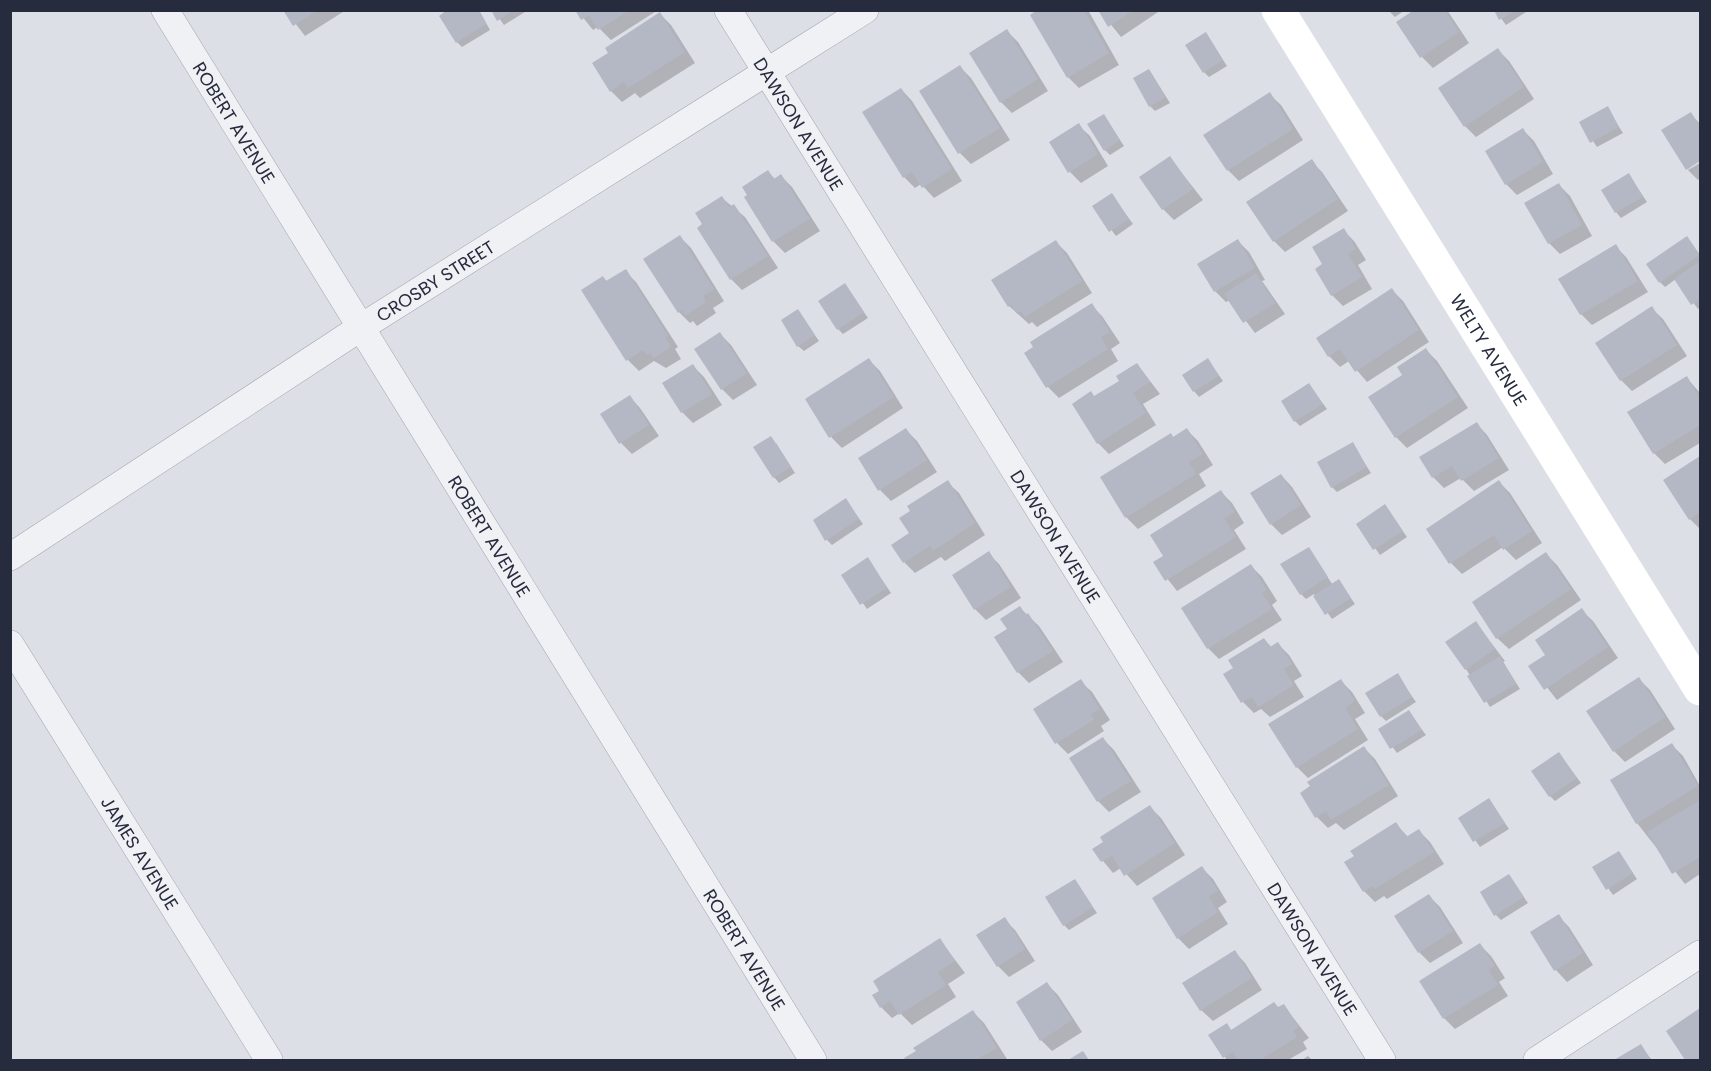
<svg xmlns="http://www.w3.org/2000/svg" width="1711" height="1071" viewBox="0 0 1711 1071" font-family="Poppins,sans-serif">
	<rect width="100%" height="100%" fill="#dddfe7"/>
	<path fill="#0003" d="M285 10H346L305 36Z
		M450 10H479L490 30 462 47 457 42Z
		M493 10H524L525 12 504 25Z
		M577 10H658L611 40 598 27 593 30Z
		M1040 10H1088L1119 65 1079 88 1068 77Z
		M1099 10H1161L1121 37Z
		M1388 10H1405L1395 17Z
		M1417 10H1447L1469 43 1433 68 1422 57 1398 23Z
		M1495 10H1529L1506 25Z
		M660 14 671 25 695 63 640 98 635 93 622 102 611 91 610 53Z
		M1007 31 1018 42 1048 91 1012 113 1001 102Z
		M1206 34 1227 66 1209 77 1204 72Z
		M1498 50 1509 61 1534 99 1476 137 1465 126Z
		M960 67 971 78 1010 140 971 164 960 153 921 91Z
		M1149 70 1170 103 1155 111 1150 106Z
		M901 89 912 101 962 181 934 198 921 184 915 188 904 177Z
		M1269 94 1281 105 1303 140 1239 181 1228 170Z
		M1607 108 1623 133 1597 147 1581 123Z
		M1691 114 1700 124V159L1688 169 1663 130Z
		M1104 116 1124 146 1110 155 1105 150Z
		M1078 125 1090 136 1108 166 1081 183 1070 172Z
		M1523 130 1534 141 1553 174 1517 195 1506 184Z
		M1170 158 1203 200 1174 220 1163 209Z
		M1311 161 1322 172 1348 211 1285 252 1274 241Z
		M1700 163V178L1698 180 1688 170Z
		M768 172 776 180 781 176 792 187 820 231 785 253 774 242 746 197Z
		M1629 175 1647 202 1621 218 1616 212Z
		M1559 185 1570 196 1592 236 1560 254 1549 243Z
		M1112 195 1133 224 1116 236 1094 207Z
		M722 198 745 217 778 268 742 290 731 279Z
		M1343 230 1354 241 1366 260 1358 265 1372 289 1343 306 1332 295 1324 265Z
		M680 237 691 248 724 301 713 308 716 313 697 326 693 321 690 323 679 312Z
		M1687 238 1700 255V307L1698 309 1676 279 1665 287 1660 282Z
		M1238 241 1249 252 1265 280 1262 281 1285 314 1255 333 1230 300 1226 302 1215 291Z
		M1056 242 1067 253 1092 293 1037 327 1032 322 1029 324 1009 306Z
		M1615 246 1626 257 1648 292 1592 325 1581 314 1560 279Z
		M625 271 636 282 678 347 675 349 681 359 666 368 654 361 639 371 628 360 603 278 608 282Z
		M845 285 868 318 843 334 838 329Z
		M1392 290 1403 301 1429 342 1367 382 1349 361 1340 367 1329 356Z
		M1091 305 1102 316 1120 343 1111 349 1118 361 1059 398 1048 387 1026 353Z
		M1651 308 1663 319 1687 356 1632 391 1621 380 1597 343Z
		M798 311 819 341 804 351 798 346Z
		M720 334 731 345 757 385 733 400 722 389Z
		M1426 350 1437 361 1468 408 1407 448 1396 437 1405 375Z
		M869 360 880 371 903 408 842 448 831 437Z
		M1208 360 1223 381 1199 397 1194 391Z
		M1137 364 1160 394 1143 404 1156 425 1109 454 1098 443 1095 397 1121 381Z
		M693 366 704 377 722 405 693 423 682 412Z
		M1687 378 1700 393V443L1665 464 1654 453Z
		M1309 385 1327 409 1300 426 1295 421Z
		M629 396 640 408 659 436 632 454 621 443Z
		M1476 423 1487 435 1509 470 1474 491 1461 478 1444 488 1433 477Z
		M906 430 917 441 937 472 891 501 880 490Z
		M1187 430 1198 441 1213 465 1199 474 1206 486 1138 529 1127 518 1102 477Z
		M776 443 795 473 779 483 774 477Z
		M1352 444 1371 473 1337 492 1332 487Z
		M1700 458V529L1690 519 1665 481Z
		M1281 475 1292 487 1311 517 1282 535 1271 524Z
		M947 482 959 493 985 535 945 561 941 557 915 573 904 562 912 534Z
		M1499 482 1510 493 1542 543 1516 560 1503 547 1462 574 1451 563 1428 529Z
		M1221 492 1232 503 1244 523 1234 530 1246 549 1177 591 1155 563 1165 556Z
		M846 500 863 524 832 545 827 540Z
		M1385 506 1407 537 1380 555 1358 524Z
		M1308 549 1333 585 1339 581 1355 604 1332 619 1314 594 1306 599 1301 594Z
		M988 553 999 564 1021 598 986 620 975 609Z
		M1546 554 1557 565 1581 600 1509 649 1497 638Z
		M868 559 891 593 867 609 843 575Z
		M1251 566 1262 577 1277 601 1272 605 1282 620 1219 659 1208 648Z
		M1020 608 1039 626 1063 662 1029 683 1018 672 1009 629Z
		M1581 610 1593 621 1618 658 1557 700 1530 666 1547 655Z
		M1476 623 1505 661 1503 662 1520 689 1490 707 1466 669Z
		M1264 639 1272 648 1278 644 1289 655 1302 676 1294 681 1304 697 1270 717 1261 709 1254 713 1243 702 1226 675 1236 669Z
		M1397 675 1416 702 1386 721 1381 716Z
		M1639 679 1650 690 1675 729 1625 762 1614 751Z
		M1080 681 1092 692 1110 720 1101 726 1104 731 1068 754 1057 743Z
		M1341 681 1352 692 1365 713 1355 719 1368 740 1308 778 1297 767Z
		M1409 712 1426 735 1397 753 1380 730Z
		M1103 739 1114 750 1141 792 1109 812 1098 801Z
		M1672 745 1683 756 1700 786V874L1685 884 1637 823Z
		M1364 748 1375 759 1398 796 1344 830 1336 823 1328 828 1317 817 1302 793Z
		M1559 754 1581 783 1555 801 1550 796Z
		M1489 800 1509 829 1480 847 1460 818Z
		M1150 807 1161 818 1185 855 1137 886 1121 868 1113 873 1094 850Z
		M1396 824 1408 837 1419 831 1430 842 1444 864 1387 899 1384 896 1375 902 1364 891Z
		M1619 853 1637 879 1613 895 1594 868Z
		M1202 868 1213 879 1227 902 1218 908 1228 924 1189 949 1178 938Z
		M1508 875 1528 903 1501 920 1496 915Z
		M1075 881 1097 913 1069 930 1064 925Z
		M1429 896 1440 907 1463 943 1430 963 1419 952Z
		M1558 916 1569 927 1593 965 1567 982 1556 970 1532 933Z
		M1004 919 1015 930 1035 961 1009 977 998 966Z
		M940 940 965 973 948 984 956 997 912 1025 900 1013 892 1018 881 1007Z
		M1480 945 1491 956 1505 978 1499 982 1508 996 1455 1029 1444 1018Z
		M1234 951 1245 963 1262 990 1213 1021 1201 1010 1185 983Z
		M1047 984 1058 995 1082 1032 1052 1051 1041 1040Z
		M1284 1006 1309 1038 1303 1042 1307 1049 1288 1060H1227L1210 1035 1226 1025 1232 1031Z
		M1700 1010V1060H1687L1668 1031Z
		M973 1012 984 1023 1007 1059 907 1060 906 1059Z
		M1640 1046 1652 1060H1617Z
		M1308 1056 1312 1060H1302Z"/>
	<path fill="#b4b8c4" d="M283 10H318L293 26Z
		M447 10H478L486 24 456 43 439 16Z
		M491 10H514L497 21Z
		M575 10H630L598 30 589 15 581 20Z
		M1037 10H1084L1109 53 1067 78 1030 15Z
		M1098 10H1134L1108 27Z
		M1414 10H1445L1459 32 1420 58 1396 22Z
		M1494 10H1516L1499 20Z
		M660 12 685 52 628 88 624 82 610 92 592 63 608 53 605 48Z
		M1007 29 1038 79 1000 103 969 53Z
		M1206 32 1223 60 1203 73 1185 45Z
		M1498 48 1524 87 1464 127 1438 88Z
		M960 65 1000 128 958 154 919 91Z
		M1149 69 1166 97 1149 107 1133 78Z
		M901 88 952 169 922 188 912 172 903 178 862 112Z
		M1270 92 1293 129 1227 171 1203 135Z
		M1608 106 1619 127 1590 143 1579 122Z
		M1691 112 1700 127V161L1686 170 1661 130Z
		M1104 114 1120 140 1104 151 1087 124Z
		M1079 123 1098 154 1068 173 1049 142Z
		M1523 128 1543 162 1505 185 1485 151Z
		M1170 156 1193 189 1162 210 1139 177Z
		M1312 159 1338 199 1273 242 1246 202Z
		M768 170 774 179 781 174 810 219 772 242 744 197 747 195 742 187Z
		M1629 173 1643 197 1615 213 1601 190Z
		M1559 183 1582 225 1548 244 1524 203Z
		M1112 193 1129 219 1109 232 1092 206Z
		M722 196 729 207 734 204 768 256 730 280 697 228 702 224 695 213Z
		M1344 228 1356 249 1348 254 1362 277 1331 296 1315 269 1322 264 1312 247Z
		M680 235 714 289 703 296 706 302 685 316 682 310 678 313 643 259Z
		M1687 236 1700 255 1659 283 1646 264Z
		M1238 239 1255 268 1214 292 1197 264Z
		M1056 240 1082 281 1025 317 1021 311 1017 314 1011 305 1008 307 991 280Z
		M1616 244 1638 281 1580 315 1558 279Z
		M1700 261V299L1691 305 1674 279Z
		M626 269 668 336 665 337 671 347 654 358 650 353 647 355 643 350 626 361 581 290 603 276 606 281Z
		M1256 273 1275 303 1243 323 1224 294Z
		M845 283 864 312 837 330 818 301Z
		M1392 288 1419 330 1355 372 1340 349 1328 357 1316 338Z
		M1092 303 1110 332 1101 337 1108 349 1046 388 1024 353 1033 347 1030 342Z
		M1652 306 1677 345 1620 381 1595 343Z
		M798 309 815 335 797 347 781 320Z
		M720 332 747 373 721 390 694 349Z
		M1426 348 1458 397 1395 438 1368 397 1402 375 1397 367Z
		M869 358 894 397 829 438 805 399Z
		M1208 358 1219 376 1193 392 1182 375Z
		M1137 363 1150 382 1133 393 1146 413 1097 444 1072 404 1091 391 1094 396 1119 381 1116 376Z
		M693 364 712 394 681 413 662 383Z
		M1687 376 1700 399V425L1653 454 1627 412Z
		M1309 383 1323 404 1294 422 1281 401Z
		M630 395 649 425 619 444 600 414Z
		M1477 422 1499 458 1461 481 1452 466 1432 478 1419 457Z
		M906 428 927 460 878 491 858 458Z
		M1187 428 1203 454 1189 462 1196 474 1125 518 1100 477 1171 433 1173 437Z
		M771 436 791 467 773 478 753 447Z
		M1353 442 1367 467 1331 488 1317 462Z
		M1700 456V512L1689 520 1663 480Z
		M1281 474 1301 505 1270 525 1250 493Z
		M948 480 975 523 933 551 930 546 903 563 891 545 909 533 899 518 910 511 907 506Z
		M1499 480 1532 531 1503 550 1494 535 1449 564 1426 529Z
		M1221 490 1235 512 1224 518 1236 537 1165 581 1153 562 1163 556 1150 535Z
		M846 498 859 519 825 541 813 520Z
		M1385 504 1403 531 1373 550 1356 524Z
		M1309 547 1328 577 1300 595 1280 564Z
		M989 551 1011 587 974 610 952 575Z
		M1546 552 1571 589 1496 639 1472 602Z
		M868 557 887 588 860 605 841 575Z
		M1251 564 1267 590 1262 593 1272 609 1207 649 1181 608Z
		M1339 579 1351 598 1325 615 1313 596Z
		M1020 606 1026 615 1028 613 1053 651 1017 673 994 637 1007 629 1000 619Z
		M1582 608 1608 647 1544 690 1528 666 1545 655 1535 640Z
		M1476 621 1495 649 1465 670 1445 642Z
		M1264 638 1270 647 1278 642 1292 664 1284 669 1294 685 1258 707 1252 697 1241 703 1223 674 1233 668 1228 660Z
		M1500 656 1516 684 1484 703 1467 676Z
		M1398 673 1412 697 1380 717 1365 693Z
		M1639 677 1665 717 1613 752 1586 711Z
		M1081 679 1100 709 1091 714 1094 720 1055 744 1033 709Z
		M1341 679 1355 701 1345 708 1358 729 1296 768 1268 724Z
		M1409 710 1422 730 1390 749 1378 729Z
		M1103 737 1131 781 1097 802 1069 758Z
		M1672 743 1698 786 1636 824 1610 780Z
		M1364 746 1389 785 1331 820 1326 811 1315 818 1300 793 1310 786 1307 782Z
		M1559 752 1577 778 1549 797 1531 771Z
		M1489 798 1505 823 1473 842 1458 818Z
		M1700 800V857L1672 874 1647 832Z
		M1150 805 1175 843 1124 876 1112 856 1101 862 1092 849 1103 842 1100 837Z
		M1396 822 1406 837 1419 829 1434 852 1375 889 1372 886 1363 892 1344 862 1354 856 1350 851Z
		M1619 851 1633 873 1606 890 1592 867Z
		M1202 866 1218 891 1209 896 1218 912 1177 939 1152 898Z
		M1509 874 1524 897 1494 916 1480 892Z
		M1075 879 1093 907 1063 926 1045 897Z
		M1429 894 1453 931 1418 953 1394 916Z
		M1559 914 1583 953 1554 971 1530 932Z
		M1005 917 1025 949 997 967 976 935Z
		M940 938 955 961 938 972 946 985 899 1015 890 1001 880 1008 872 995 879 991 873 981Z
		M1480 943 1495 966 1489 970 1498 985 1443 1019 1419 981Z
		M1235 950 1252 978 1200 1011 1182 983Z
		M1047 982 1072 1020 1040 1041 1016 1002Z
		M1274 1002 1278 1007 1284 1004 1299 1027 1293 1031 1297 1037 1260 1060H1238L1233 1052 1223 1058 1208 1035 1227 1023 1231 1030Z
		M1700 1008V1060H1685L1666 1031Z
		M973 1010 997 1048 976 1060H906L904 1058 916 1051 913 1048Z
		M1641 1044 1651 1060H1614Z
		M1083 1051 1089 1060H1068Z"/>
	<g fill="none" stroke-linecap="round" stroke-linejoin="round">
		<g stroke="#a2a5b1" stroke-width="28">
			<g id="street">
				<path id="s1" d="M165 10 813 1060"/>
				<path id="s2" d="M728 10 1382 1060"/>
				<path id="s3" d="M10 557 360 328 865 10"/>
				<path id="s4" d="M10 644 269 1060"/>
				<path d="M1537 1060 1700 954"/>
			</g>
		</g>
		<use href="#street" stroke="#eff1f5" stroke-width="27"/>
		<path stroke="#fff" stroke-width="33" id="s5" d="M1278 10 1700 689"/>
	</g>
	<g text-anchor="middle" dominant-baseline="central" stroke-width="4.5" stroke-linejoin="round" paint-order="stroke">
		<g font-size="18" fill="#262b3d" stroke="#eceef5">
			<text stroke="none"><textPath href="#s1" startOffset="132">ROBERT AVENUE</textPath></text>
			<text stroke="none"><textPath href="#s2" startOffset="134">DAWSON AVENUE</textPath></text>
			<text stroke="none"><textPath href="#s3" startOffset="507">CROSBY STREET</textPath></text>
			<text stroke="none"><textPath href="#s5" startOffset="400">WELTY AVENUE</textPath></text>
			<text stroke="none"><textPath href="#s2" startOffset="620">DAWSON AVENUE</textPath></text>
			<text stroke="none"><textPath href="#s1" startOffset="618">ROBERT AVENUE</textPath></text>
			<text stroke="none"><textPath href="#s4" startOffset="246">JAMES AVENUE</textPath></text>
			<text stroke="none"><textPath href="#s2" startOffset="1106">DAWSON AVENUE</textPath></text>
			<text stroke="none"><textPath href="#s1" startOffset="1104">ROBERT AVENUE</textPath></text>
		</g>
	</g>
	<rect width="1711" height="1071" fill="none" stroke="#262b3d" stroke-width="24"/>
</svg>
